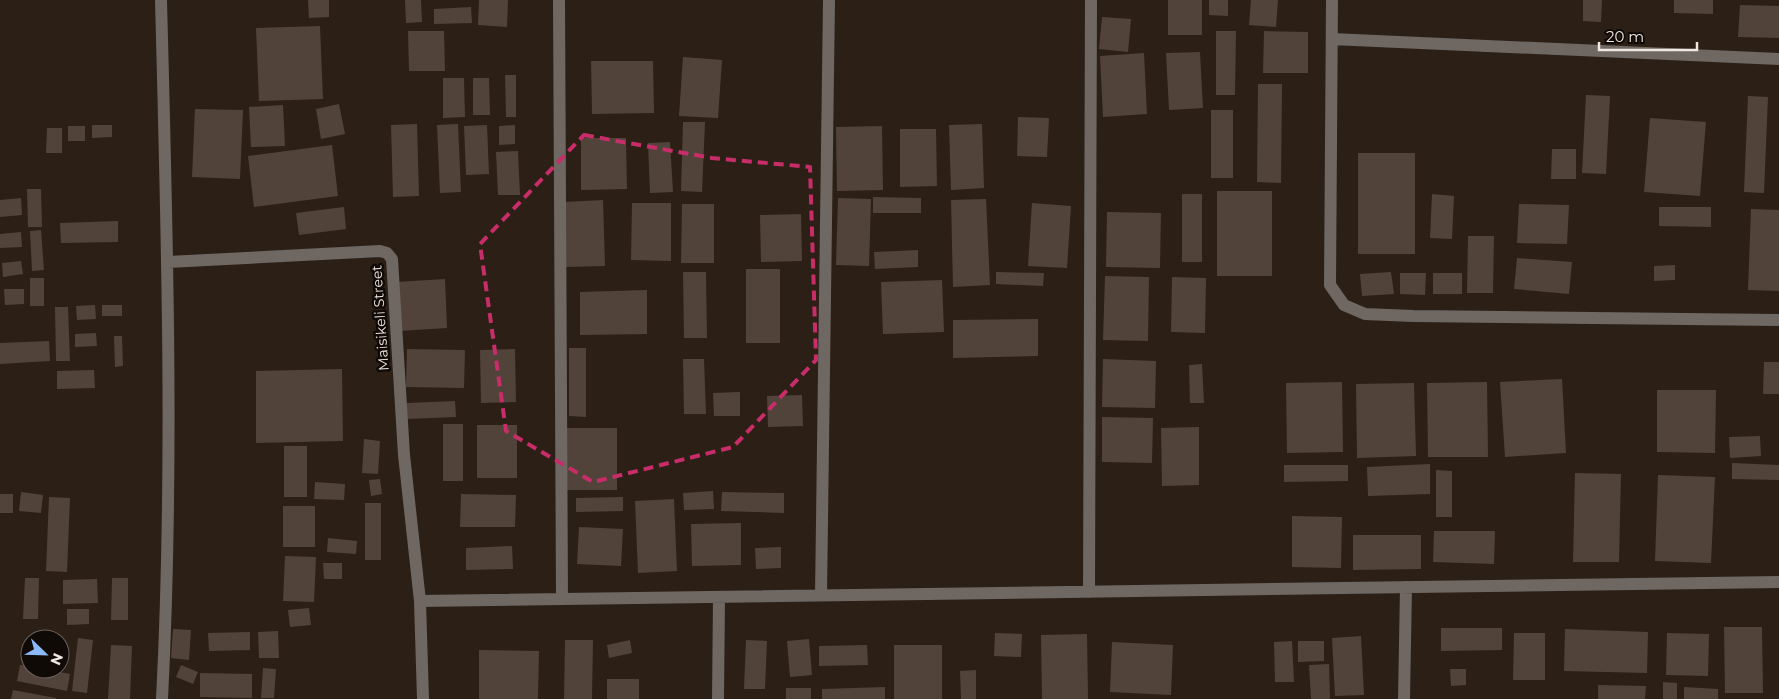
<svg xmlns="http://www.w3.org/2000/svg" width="1779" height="699" viewBox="0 0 1779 699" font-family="Montserrat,sans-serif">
	<rect width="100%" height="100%" fill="#2c1f16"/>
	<path fill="#52433a" d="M308 0H329V17L309 18Z
		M405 0H421L422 22 406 23Z
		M479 0H508L507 27 478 25Z
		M1168 0H1202V35H1168Z
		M1209 0H1228V16L1209 15Z
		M1251 0H1278L1276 27 1249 25Z
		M1583 0H1602L1601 22 1583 21Z
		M1674 0H1713V14L1674 13Z
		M1740 5 1779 6V38L1738 37Z
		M471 7 472 23 434 24V9Z
		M1102 17 1131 19 1128 52 1099 49Z
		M320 26 323 99 259 101 256 28Z
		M408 31H444L445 71H409Z
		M1216 31H1236L1235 95H1216Z
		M1264 31 1308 32V73H1263Z
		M1200 52 1203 108 1169 110 1166 53Z
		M1144 53 1147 114 1103 117 1100 56Z
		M683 57 722 60 718 118 679 116Z
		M591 61H653L654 113 592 114Z
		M505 75H516V117H506Z
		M443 78H464L465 117 443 118Z
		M473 78H489L490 115H473Z
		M1258 84H1282L1281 183 1257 182Z
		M1586 95 1610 96 1606 174 1582 173Z
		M1748 96 1768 97 1764 193 1744 192Z
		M339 104 345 134 321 139 316 109Z
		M283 105 285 146 251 147 249 107Z
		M195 109 243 110 240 179 192 177Z
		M1211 110H1233V178H1211Z
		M1018 117 1049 118 1047 157 1017 156Z
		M1650 118 1706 122 1700 196 1644 192Z
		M683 122H705L702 192 681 191Z
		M417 124 419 196 393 197 391 125Z
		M458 124 461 192 440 193 437 125Z
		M982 124 984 188 951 190 949 125Z
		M92 125H112V137L92 138Z
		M487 125 489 174 466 175 464 126Z
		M515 125V144L499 145V126Z
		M68 126H85V141H68Z
		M882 126 883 190 837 191 836 127Z
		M47 128H62V153H46Z
		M900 129H936L937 186 900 187Z
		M581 138H626L627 189 581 190Z
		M670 142 673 192 650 193 648 143Z
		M332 145 338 196 254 207 248 156Z
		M1552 149H1576V179H1551Z
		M518 151 520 195H498L496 152Z
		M1358 153H1415V254H1358Z
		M27 189H41L42 227H28Z
		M1217 191H1272V276H1217Z
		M1182 194H1202V262H1182Z
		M1432 194 1454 196 1452 239 1430 238Z
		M873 197 921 198V213H873Z
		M21 198 22 215 0 217V200Z
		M838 198 871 199 869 266 836 265Z
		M986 199 990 285 953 287 951 200Z
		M603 200 605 266 566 267 564 202Z
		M632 203H671V261L631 260Z
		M1032 203 1071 206 1067 268 1028 266Z
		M682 204H714V263H681Z
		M1519 204 1569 205 1567 244 1517 243Z
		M344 207 346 229 299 235 296 213Z
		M1659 207H1711V227L1659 226Z
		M1751 209 1779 210V291L1748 290Z
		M1107 212 1161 213 1160 268 1106 267Z
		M801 214 802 261 761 262 760 215Z
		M118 221V242L61 243 60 223Z
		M41 230 44 270 32 271 30 231Z
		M21 232 22 247 0 248V234Z
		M1468 236H1494L1493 293H1467Z
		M918 250V267L875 269 874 252Z
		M1517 258 1572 262 1569 294 1514 289Z
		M21 261 23 274 3 277 2 263Z
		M1675 265V280L1654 281V266Z
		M746 269H780V343H746Z
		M683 272H706L707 338H684Z
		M996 272 1044 273 1043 286 996 284Z
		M1391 272 1394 294 1362 296 1360 274Z
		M1400 273H1426L1425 295 1400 294Z
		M1433 273H1462V294H1433Z
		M1105 276 1149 277 1148 341 1103 340Z
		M1172 277 1206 278 1205 333 1171 332Z
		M30 278H44V306H30Z
		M445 279 447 328 399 331 396 282Z
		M942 280 944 332 883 334 881 282Z
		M4 289H24V304L5 305Z
		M647 290V334L580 335V292Z
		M95 305 96 319 77 320 76 306Z
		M102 305H122V316H102Z
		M55 307H68L70 361H56Z
		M1038 319V356L953 358V320Z
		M96 333 97 346 75 347V334Z
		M114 336H122L123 366 115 367Z
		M49 341 50 361 0 364V343Z
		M569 348H586V417L569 416Z
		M407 349 465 350 464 388 406 387Z
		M515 349 516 402 481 403 480 350Z
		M683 359H704L706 414H684Z
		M1103 359 1156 361 1155 408 1102 407Z
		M1764 362H1779V394H1763Z
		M1202 364 1204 403H1190L1189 365Z
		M342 369 343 441 256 443V371Z
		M94 370 95 388 57 389V371Z
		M1562 379 1566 453 1505 457 1500 382Z
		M1342 382 1343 452 1287 453 1286 383Z
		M1487 382 1488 457H1428L1427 383Z
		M1414 383 1416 456 1357 458 1356 384Z
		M1657 390H1716L1715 453 1657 452Z
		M740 392V416H714L713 393Z
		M802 395 803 426 768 427 767 396Z
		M455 401 456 417 407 419V403Z
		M1102 417 1153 418 1152 463 1102 462Z
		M443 424H463V481H443Z
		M477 425H517V478H477Z
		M1199 427V485L1162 486 1161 428Z
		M562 428H617V490H562Z
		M1760 436 1761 456 1730 458 1729 437Z
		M364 439 380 441 378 474 362 473Z
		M284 446H307V497H284Z
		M1732 463 1779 465V480L1732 479Z
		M1430 464V494L1368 496 1367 467Z
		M1284 465H1348V481L1284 482Z
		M1436 470 1452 471V517H1436Z
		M1575 473 1621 474 1619 562H1573Z
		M1658 475 1715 477 1711 563 1655 561Z
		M380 479 382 494 371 496 369 480Z
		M315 482 345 484 344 500 314 499Z
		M713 491 714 509 684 510 683 493Z
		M21 492 43 495 41 513 19 511Z
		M722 492 784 493V513L721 511Z
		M0 494H13V513H0Z
		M461 494 516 495 515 527H460Z
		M49 497 70 498 67 572 46 571Z
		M623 497V511L576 512V498Z
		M674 499 677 571 638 573 635 501Z
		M365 503H381V560H365Z
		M283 506H315V547H283Z
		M1292 516 1342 517 1341 568 1292 567Z
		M741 523V565L692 566 691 524Z
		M579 527 623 529 621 566 577 564Z
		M1434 531H1495L1494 564 1433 562Z
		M1353 535H1421V569L1353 570Z
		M328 538 357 541 356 554 327 552Z
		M512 546 513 569 466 570V548Z
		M781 547V568L756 569 755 548Z
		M285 556 316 557 314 602 283 601Z
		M323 563H342V579H324Z
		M25 578H39L38 619H23Z
		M112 578H128V620H111Z
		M97 579 98 603 63 604V580Z
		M309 608 311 625 290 627 288 610Z
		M67 609H89V624L67 625Z
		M1724 627H1762L1763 693H1725Z
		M1441 628H1502V650L1441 651Z
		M173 629 191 630 189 660 171 658Z
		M1565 629 1648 632 1647 673 1564 671Z
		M278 631 279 658H259L258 632Z
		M250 632V650L209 651 208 633Z
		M995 633 1022 634 1021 657 994 656Z
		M1514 633H1545V680H1513Z
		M1667 633 1709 634 1708 676 1666 675Z
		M1087 634 1088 699H1042L1041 635Z
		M1361 636 1364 695 1335 696 1332 638Z
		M78 638 93 640 87 693 72 691Z
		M809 639 812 675 790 677 787 641Z
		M565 640H593L592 699H564Z
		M630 640 632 653 609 658 607 645Z
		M746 640 767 641 765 689H744Z
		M1292 641 1294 682H1275L1274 642Z
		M1298 641H1324V661L1298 662Z
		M1112 642 1173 645 1171 695 1110 692Z
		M111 645 132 646 130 699H108Z
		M867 645 868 665 819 666V646Z
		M894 645H942V699H894Z
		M479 650 539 651 538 699H479Z
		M1329 664 1330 699H1311L1309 665Z
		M20 665 30 666V669H43L70 674 67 691 17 681Z
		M181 665 198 672 193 684 176 677Z
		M263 668 276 669 274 698H261Z
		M1450 669H1466V685L1451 686Z
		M976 670V699H961L960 671Z
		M200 673 252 674V698L200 697Z
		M607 679H639V699H607Z
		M1663 682 1677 683V699H1663Z
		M1598 685 1646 686 1645 699H1598Z
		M885 687V699H822V689Z
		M1684 687 1718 689V699H1684Z
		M786 688H811V699H786Z
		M13 690 56 698V699H11Z"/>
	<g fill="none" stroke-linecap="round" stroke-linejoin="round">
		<path stroke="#6e6762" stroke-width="12" d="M161 0C167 233 174 466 162 699
			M559 0 562 598
			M1332 0 1330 285 1344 305 1365 314 1413 316 1779 320
			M1332 39 1779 59
			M168 262 380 251 387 253 392 259 404 455 420 601 423 699
			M1089 592 1091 0
			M821 595 829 0
			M420 601 1779 582
			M718 699 719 597
			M1404 699 1406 587"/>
	</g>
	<path fill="none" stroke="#c72d68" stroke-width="4" stroke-dasharray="10 6" stroke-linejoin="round" d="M584 135 712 158 810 167 816 360 733 447 593 482 506 431 480 244Z"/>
	<g text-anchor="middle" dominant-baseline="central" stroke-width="5" stroke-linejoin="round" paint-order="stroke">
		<g font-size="14" fill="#f0e7e1" stroke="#100a07">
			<text transform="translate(380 318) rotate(-94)">Maisikeli Street</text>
		</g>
	</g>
	<g transform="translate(45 654) rotate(113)"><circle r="24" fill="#100a07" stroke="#6a625e"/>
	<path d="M0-4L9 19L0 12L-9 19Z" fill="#8cb9fc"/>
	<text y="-8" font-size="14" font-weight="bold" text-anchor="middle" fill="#f0e7e1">N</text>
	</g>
	<path d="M1599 42v8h98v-8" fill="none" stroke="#f0e7e1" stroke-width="2.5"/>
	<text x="1606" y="42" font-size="15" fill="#f0e7e1" stroke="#100a07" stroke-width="4" paint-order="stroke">20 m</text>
</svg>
